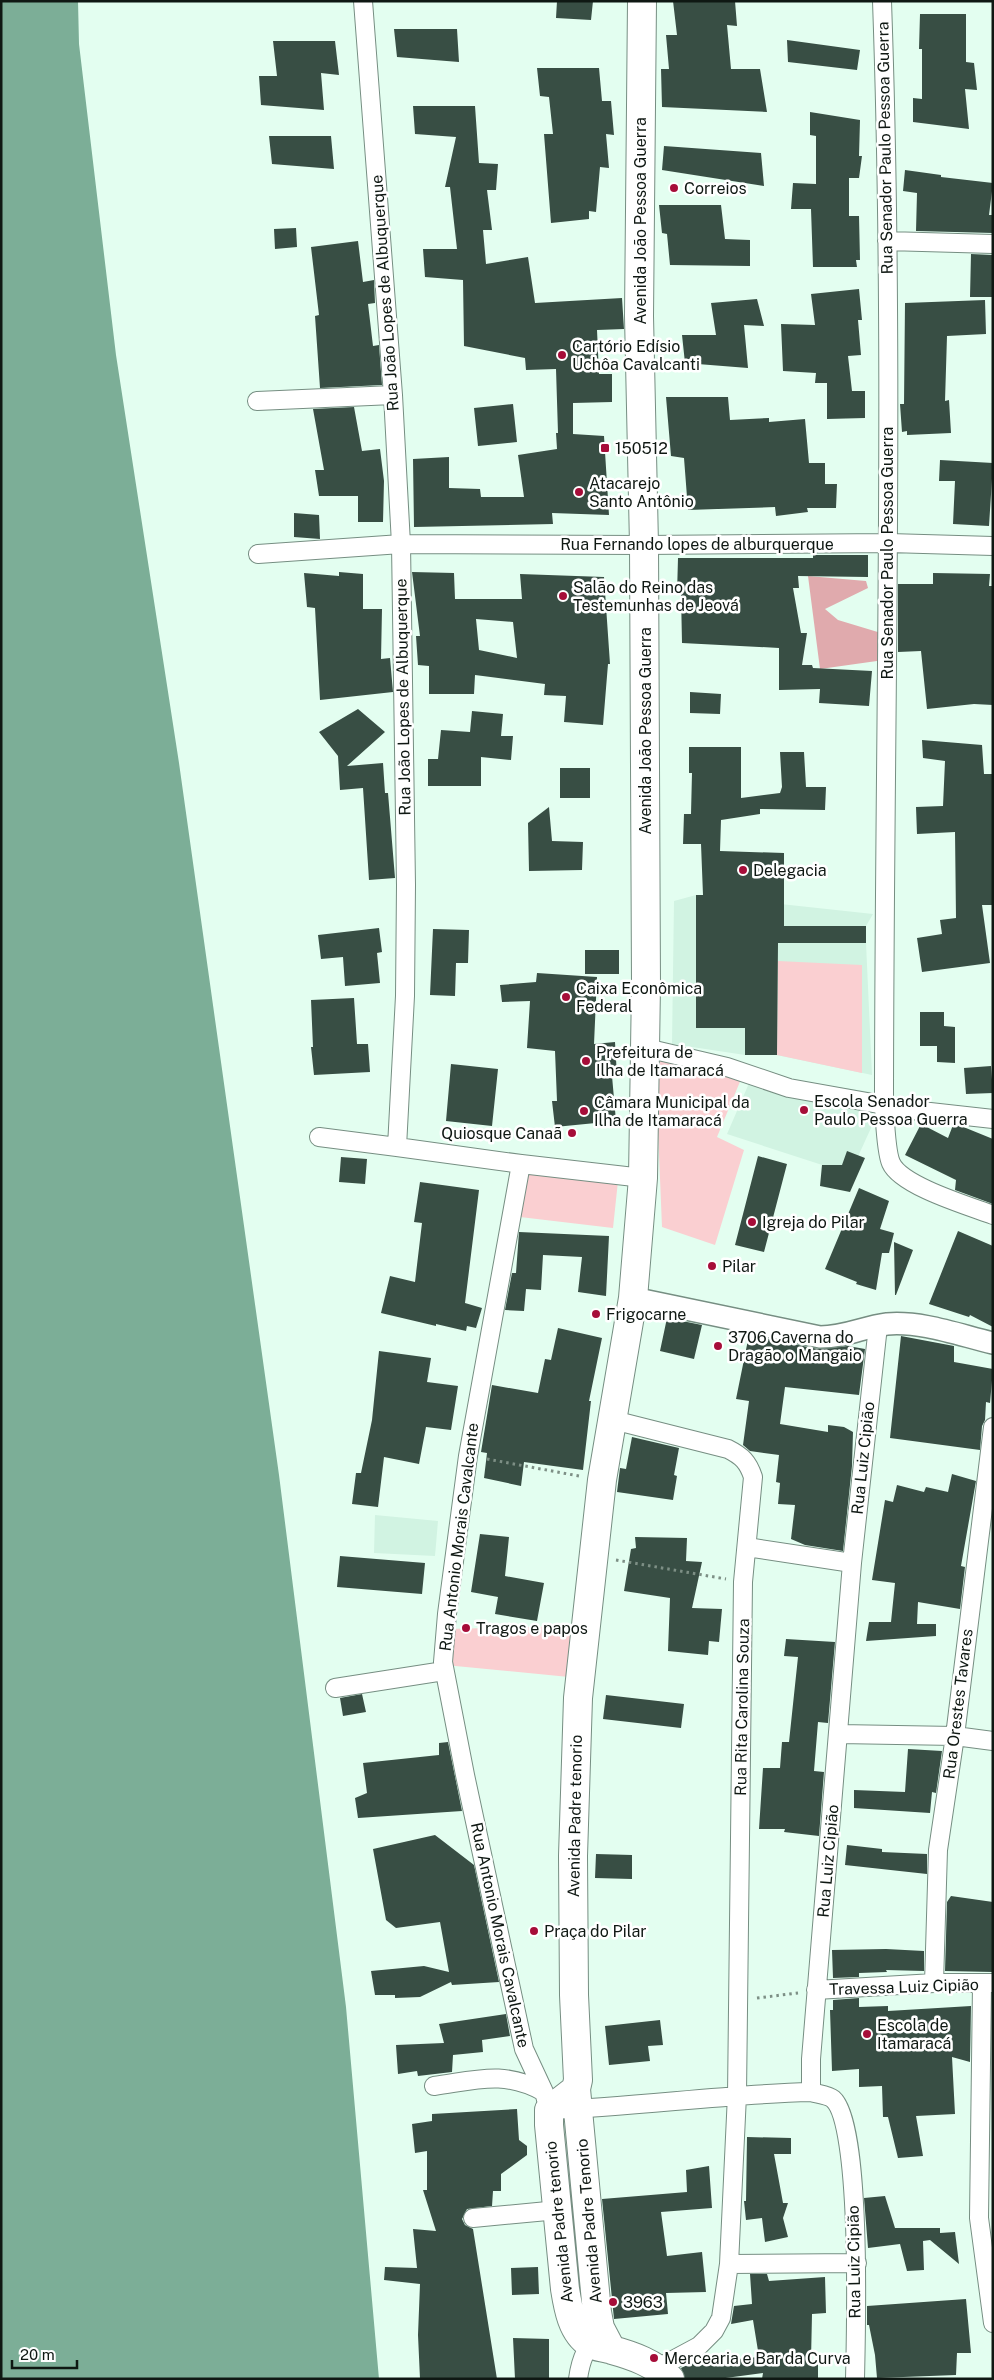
<svg xmlns="http://www.w3.org/2000/svg" width="994" height="2380" viewBox="0 0 994 2380" font-family="'Public Sans',sans-serif">
	<rect width="100%" height="100%" fill="#e3fef0"/>
	<path fill="#d1f3e2" d="M696 895 873 914 866 926V943L872 1075 777 1055H745L672 1044 674 901Z
		M753 1074 871 1092V1128L850 1174 727 1134Z
		M375 1515 438 1521 435 1556 374 1553Z"/>
	<path fill="#facfd1" d="M778 961 862 965V1073L777 1055Z
		M655 1057 744 1072 717 1137 744 1150 715 1245 662 1227Z
		M525 1171 618 1181 613 1228 520 1217Z
		M575 1626 569 1677 445 1665 447 1629Z"/>
	<path fill="#e0aaad" d="M808 576 866 581 868 588 825 609 838 620 881 633 884 660 820 669Z"/>
	<path fill="#7cae97" d="M1 1H78L79 44 116 355 179 763 279 1475 346 2007 379 2379H1Z"/>
	<path fill="#384e44" fill-rule="evenodd" d="M557 1H593L591 20 556 18Z
		M673 1H735L737 26 727 25 731 69H760L767 112 662 107 661 69H669L666 35H677Z
		M920 14H966V62L974 63 977 90 965 89 969 129 913 122V98L922 99V49H919Z
		M394 29H457L459 62 397 57Z
		M787 40 860 50 857 70 788 62Z
		M273 41H335L339 75 321 73 324 110 261 105 259 76H277Z
		M537 68H599L602 101H611L614 135 606 134 609 168 600 167 596 212 589 211V219L551 223 544 134H553L549 97 540 96Z
		M413 106H475L479 163 498 164 496 190H487L492 230H483L486 264 528 257 535 303 622 298 624 329 597 330 599 374H612V402L573 403V434L604 436 609 515 552 513 553 524 414 527 413 459 449 457V488L480 489 481 497H524L518 455 557 449 556 433H558L556 369 526 370 525 358 464 346 463 280 425 277 423 249H457L450 187H445L456 137 415 134Z
		M810 112 860 120 859 156H862L859 178H849V216H859L860 260H856L857 267H813L811 209H791L793 183 816 184V136L810 135Z
		M269 136H331L334 169 272 164Z
		M664 146 761 153 764 186 662 170Z
		M905 170 941 175V177L993 183 989 215H993V233L916 231 917 193 903 191Z
		M659 205H721L725 239 750 240V266L670 265 667 234 662 233Z
		M296 228 297 247 275 249 274 229Z
		M358 241 363 282 374 280 375 303 368 304 373 346 379 345 382 385 320 388 315 316 319 315 311 247Z
		M971 254 993 255V297H970Z
		M859 289 862 320H858L861 355 848 356 852 391H865V418L827 419V383H815L816 373 783 371 781 324 815 325 811 294Z
		M757 299 764 326 744 325 748 368 685 363 682 335H716L711 303Z
		M985 300 986 334 947 336 945 401 949 400 951 433 907 435V431L902 432 900 404H904L905 303Z
		M666 397H728L730 420 769 418V422L805 419 809 463H825V484H837L836 508H807L808 512 776 516 775 507 688 510 684 458 671 456Z
		M513 404 517 442 478 446 474 408Z
		M354 407 362 451 380 449 384 481 383 522H358V496H319L315 470H324L313 409Z
		M940 460 993 463 989 526 953 524 955 481H939Z
		M294 513 319 515 320 539 294 537Z
		M813 555H868V577L798 576 799 588H793L801 633H807L802 665H812L813 668 872 671 869 706 819 703 820 689 779 690V648L682 643 681 594H677L678 558H813Z
		M339 572 363 574V609H382L381 659 390 658 393 692 320 700 315 608 307 607 304 573 339 576Z
		M412 572 454 573 455 599H522L520 574 604 577 610 664H608L603 725 564 722 566 696 544 695 545 684 475 675 474 694H429V666L418 665 416 636H420ZM476 619 513 622 517 658 479 650Z
		M933 573 990 574 989 586H993V705L974 704 927 709 921 651 898 652V584H933Z
		M690 692 721 694 720 714 690 713Z
		M358 709 385 732 347 766 383 763 385 793H388L395 878 369 880 363 788 340 790 338 756 319 732Z
		M472 711 503 714 501 736H513L511 760 481 757V786H428V759H438L441 730 470 732Z
		M922 740 982 745 984 774H993V905H982L990 963 922 972 917 938 942 934 940 920 956 918 955 832 917 834 916 807 943 806 945 761 923 758Z
		M689 747H741V798L780 793 782 787 780 752H804L806 787H826L825 810 760 809V814L721 820 720 851 784 853V926H866V943H778L777 1055H745V1028H696V895H703L701 844H683L684 814H691L692 773H689Z
		M560 768H590V798H560Z
		M549 807 552 841 583 842 582 870 529 871 528 823Z
		M379 928 382 952 377 953 380 983 345 986 343 957 321 959 318 935Z
		M433 929 469 930 468 963H456L455 996 430 995Z
		M585 950H619V974H585Z
		M537 973 597 977 594 1044 615 1042 617 1076H612L616 1121 555 1127 552 1101H557L555 1051 527 1048 530 1001 502 1002 500 985 536 982Z
		M354 998 357 1044H368L370 1072 314 1075 311 1047H313L311 1000Z
		M920 1012H944V1026L955 1027V1063L937 1062V1046H920Z
		M451 1064 498 1069 492 1126 446 1121Z
		M991 1066 993 1093 966 1094 964 1068Z
		M921 1124 948 1138 953 1125 961 1126 993 1139V1204L955 1190 956 1180 905 1155Z
		M847 1151 865 1158 850 1192 820 1186 822 1165H842Z
		M758 1156 787 1164 764 1252 735 1245Z
		M341 1157 367 1159 365 1184 339 1182Z
		M420 1182 479 1190 465 1303 482 1308 476 1328 467 1326 466 1331 436 1324V1326L381 1313 390 1276 415 1282 422 1223 414 1222Z
		M859 1188 889 1201 880 1229 894 1233 889 1253H882L876 1290 856 1284 857 1282 825 1269Z
		M958 1231 993 1246V1327L970 1315 969 1317 929 1304Z
		M519 1232 609 1236 606 1296 578 1292 582 1257 543 1255 541 1290 526 1289 524 1311 505 1310 512 1273H516Z
		M894 1242 913 1250 896 1295H895Z
		M667 1318 702 1325 694 1359 660 1351Z
		M558 1328 602 1338 589 1401H591L583 1470 524 1462 521 1486 484 1478 487 1453 481 1452 492 1385 538 1393 545 1359 551 1360Z
		M749 1335 818 1349 848 1346 865 1349 859 1395 785 1387 780 1424 828 1432V1425L844 1427 853 1432 852 1466 843 1551 805 1545 791 1539 795 1505 778 1504 780 1483 776 1482 779 1455 750 1451 743 1445 749 1401 736 1399Z
		M901 1336 954 1346V1362L993 1369 990 1403 986 1402 985 1420 982 1426 980 1450 890 1438Z
		M379 1351 431 1358 427 1382 458 1386 451 1430 426 1427 419 1464 384 1457 378 1507 352 1504 356 1473H361L372 1420Z
		M632 1437 679 1448 674 1475 677 1476 673 1500 617 1492 620 1468 626 1469Z
		M952 1474 976 1481 961 1566 965 1567 960 1609 918 1602 917 1624H936V1636L866 1641 869 1622H891L895 1583 872 1580 885 1500 893 1502 897 1485 924 1492 926 1487 948 1492Z
		M480 1534 509 1537 505 1576 544 1583 537 1621 495 1614 498 1597 471 1592Z
		M635 1537 687 1538 686 1561 702 1562 692 1608 722 1609 719 1642 709 1641 708 1655 668 1651 670 1598 624 1591 631 1549 636 1548Z
		M340 1556 425 1563 422 1594 337 1587Z
		M786 1639 835 1642 828 1723 818 1722 814 1771 824 1772 819 1836 784 1832 785 1829H759L763 1768H780L782 1742H789L798 1657 784 1656Z
		M362 1694 366 1712 343 1716 340 1698Z
		M606 1695 684 1704 681 1728 603 1719Z
		M448 1742 462 1811 358 1818 355 1798 367 1793 363 1763 439 1755V1743Z
		M908 1749 942 1751 936 1793 932 1792 930 1813 854 1808V1790L905 1792Z
		M435 1835 474 1865 499 1982 452 1985 451 1982 420 1997 395 1998V1995H375L371 1971 424 1966 449 1972 440 1922 396 1928 386 1920 373 1849Z
		M847 1845 882 1849V1852L927 1854V1874L845 1865Z
		M596 1854 632 1855V1879L595 1878Z
		M951 1896 993 1902V1972L945 1971 947 1902Z
		M886 1949 924 1951V1971L886 1970 887 1972 859 1973V1977L833 1978 832 1950Z
		M859 1998V2007L888 2006V2011L971 2006 970 2062 952 2057 955 2114 916 2116 923 2156 898 2158 888 2117H883L882 2086 859 2087V2069L832 2071 830 2010H833V2000Z
		M506 2014 510 2036 482 2040 483 2052 453 2055 452 2072 418 2076 417 2071 398 2074 396 2045 444 2043 439 2024Z
		M660 2020 663 2045 648 2046 650 2061 609 2065 605 2026Z
		M517 2109 519 2140 527 2146V2155L501 2174V2191H493L492 2206 467 2209 462 2219 465 2225 473 2229 497 2379H420L418 2335 420 2284 384 2280 385 2267 417 2268 413 2229 436 2231 423 2190H427V2151L415 2153 412 2124 432 2121V2114Z
		M747 2137 791 2138V2154H774L783 2203H788L783 2218 788 2237 765 2242 762 2218 746 2220 744 2201H746Z
		M709 2166 712 2208 661 2212 667 2256 702 2252 706 2292 666 2293 668 2314 614 2319 602 2199 687 2192 686 2170Z
		M885 2196 895 2228H940V2233L955 2232 959 2264 930 2240 923 2241 924 2270 907 2271 900 2244 868 2248 864 2198Z
		M538 2267 539 2294 512 2295 511 2268Z
		M750 2274H767L769 2281 825 2277 826 2313 812 2314 811 2360 818 2361V2379H762L763 2373 718 2379H685L681 2368 689 2364 759 2357 753 2320 731 2324 734 2306 752 2304Z
		M966 2299 971 2353H957L956 2375 877 2378 875 2355 869 2325H867V2306Z
		M513 2338 549 2339V2379H515Z"/>
	<g fill="none" stroke-linecap="round" stroke-linejoin="round">
		<g stroke="#768e82" stroke-width="20">
			<path id="minor" d="M363 1 393 395 401 544 406 885 405 996 397 1147 521 1164 643 1178
				M882 1C895 369 884 738 884 1106 885 1120 886 1152 891 1163 901 1186 969 1206 993 1215
				M887 241 993 244
				M257 401 393 395
				M258 554 401 544 644 545 889 543 993 546
				M646 1048 727 1067 789 1088 912 1110 993 1119
				M319 1137 397 1147
				M521 1164 468 1456 447 1614 443 1662 465 1775 524 2049 544 2092 549 2110C637 2107 724 2094 811 2092
				M613 1420 728 1449C742 1456 748 1462 753 1477L743 1582 737 2095 729 2264 721 2318 714 2331 699 2346 658 2368
				M747 1547 852 1563
				M335 1688 444 1671
				M839 1734 955 1736 993 1741
				M934 1983 938 1850 955 1736 993 1427
				M982 1985 979 2218 993 2323
				M816 1990 934 1983H992
				M434 2086C477 2080 504 2070 544 2092
				M473 2218 558 2210
				M729 2264 857 2263
				M578 2379C580 2364 585 2346 598 2338
				M855 2379C856 2334 862 2124 833 2099 828 2095 817 2094 811 2092V2059L852 1563 878 1326"/>
		</g>
		<g stroke="#768e82" stroke-width="24">
			<path id="tertiary" d="M633 1298 820 1337C846 1337 863 1327 887 1324 922 1321 959 1335 993 1343"/>
		</g>
		<g stroke="#768e82" stroke-width="30">
			<path id="primary" d="M642 1 639 316 644 545 646 985 643 1178 633 1298 602 1480 578 1698 573 1856 574 1995 578 2080 576 2089 549 2110V2125L565 2289C568 2308 572 2333 590 2344 596 2347 606 2348 612 2350 634 2356 653 2363 670 2379
				M576 2089 597 2312 600 2328 611 2349"/>
		</g>
		<path stroke="#7d8f85" stroke-width="3" stroke-dasharray="2.5 4" stroke-linecap="butt" d="M487 1459 579 1476
			M616 1560 726 1579
			M757 1998 798 1993"/>
		<use href="#minor" stroke="#fff" stroke-width="18"/>
		<use href="#tertiary" stroke="#fff" stroke-width="21"/>
		<use href="#primary" stroke="#fff" stroke-width="28"/>
	</g>
	<g fill="#a60d39" stroke="#fff" stroke-width="2">
		<circle cx="674" cy="188" r="5"/>
		<circle cx="562" cy="355" r="5"/>
		<rect x="600" y="443" width="10" height="10" rx="2.5"/>
		<circle cx="579" cy="492" r="5"/>
		<circle cx="563" cy="596" r="5"/>
		<circle cx="743" cy="870" r="5"/>
		<circle cx="566" cy="997" r="5"/>
		<circle cx="586" cy="1061" r="5"/>
		<circle cx="804" cy="1110" r="5"/>
		<circle cx="584" cy="1111" r="5"/>
		<circle cx="572" cy="1133" r="5"/>
		<circle cx="752" cy="1222" r="5"/>
		<circle cx="712" cy="1266" r="5"/>
		<circle cx="596" cy="1314" r="5"/>
		<circle cx="718" cy="1346" r="5"/>
		<circle cx="466" cy="1628" r="5"/>
		<circle cx="534" cy="1931" r="5"/>
		<circle cx="867" cy="2034" r="5"/>
		<circle cx="613" cy="2302" r="5"/>
		<circle cx="654" cy="2358" r="5"/>
	</g>
	<g text-anchor="middle" dominant-baseline="central" stroke-width="5" stroke-linejoin="round" paint-order="stroke">
		<g font-size="16" fill="#0f1813" stroke="#fff">
			<text transform="translate(885 148) rotate(-91)">Rua Senador Paulo Pessoa Guerra</text>
			<text transform="translate(640 221) rotate(-90)">Avenida João Pessoa Guerra</text>
			<text transform="translate(385 293) rotate(-94)">Rua João Lopes de Albuquerque</text>
			<text x="697" y="544">Rua Fernando lopes de alburquerque</text>
			<text transform="translate(887 553) rotate(-90)">Rua Senador Paulo Pessoa Guerra</text>
			<text transform="translate(403 697) rotate(-91)">Rua João Lopes de Albuquerque</text>
			<text transform="translate(645 731) rotate(-90)">Avenida João Pessoa Guerra</text>
			<text transform="translate(863 1458) rotate(-84)">Rua Luiz Cipião</text>
			<text transform="translate(459 1537) rotate(-83)">Rua Antonio Morais Cavalcante</text>
			<text transform="translate(958 1704) rotate(-83)">Rua Orestes Tavares</text>
			<text transform="translate(742 1707) rotate(-89)">Rua Rita Carolina Souza</text>
			<text transform="translate(575 1816) rotate(-89)">Avenida Padre tenorio</text>
			<text transform="translate(828 1861) rotate(-85)">Rua Luiz Cipião</text>
			<text transform="translate(500 1935) rotate(78)">Rua Antonio Morais Cavalcante</text>
			<text transform="translate(904 1987) rotate(-2)">Travessa Luiz Cipião</text>
			<text transform="translate(589 2221) rotate(-95)">Avenida Padre Tenorio</text>
			<text transform="translate(559 2222) rotate(-96)">Avenida Padre tenorio</text>
			<text transform="translate(854 2262) rotate(-91)">Rua Luiz Cipião</text>
		</g>
		<g font-size="16" fill="#0f1813" stroke="#fff" text-anchor="start">
			<text x="684" y="188">Correios</text>
			<text x="572" y="346">Cartório Edísio<tspan x="572" dy="18">Uchôa Cavalcanti</tspan></text>
			<text x="615" y="448">150512</text>
			<text x="589" y="483">Atacarejo<tspan x="589" dy="18">Santo Antônio</tspan></text>
			<text x="573" y="587">Salão do Reino das<tspan x="573" dy="18">Testemunhas de Jeová</tspan></text>
			<text x="753" y="870">Delegacia</text>
			<text x="576" y="988">Caixa Econômica<tspan x="576" dy="18">Federal</tspan></text>
			<text x="596" y="1052">Prefeitura de<tspan x="596" dy="18">Ilha de Itamaracá</tspan></text>
			<text x="814" y="1101">Escola Senador<tspan x="814" dy="18">Paulo Pessoa Guerra</tspan></text>
			<text x="594" y="1102">Câmara Municipal da<tspan x="594" dy="18">Ilha de Itamaracá</tspan></text>
			<text x="562" y="1133" text-anchor="end">Quiosque Canaã</text>
			<text x="762" y="1222">Igreja do Pilar</text>
			<text x="722" y="1266">Pilar</text>
			<text x="606" y="1314">Frigocarne</text>
			<text x="728" y="1337">3706 Caverna do<tspan x="728" dy="18">Dragão o Mangaio</tspan></text>
			<text x="476" y="1628">Tragos e papos</text>
			<text x="544" y="1931">Praça do Pilar</text>
			<text x="877" y="2025">Escola de<tspan x="877" dy="18">Itamaracá</tspan></text>
			<text x="623" y="2302">3963</text>
			<text x="664" y="2358">Mercearia e Bar da Curva</text>
		</g>
	</g>
	<rect width="994" height="2380" fill="none" stroke="#0f1813" stroke-width="5"/>
	<path d="M12 2360v8h65v-8" fill="none" stroke="#0f1813" stroke-width="2.5"/>
	<text x="20" y="2360" font-size="15" fill="#0f1813" stroke="#ffffff" stroke-width="4" paint-order="stroke">20 m</text>
</svg>
